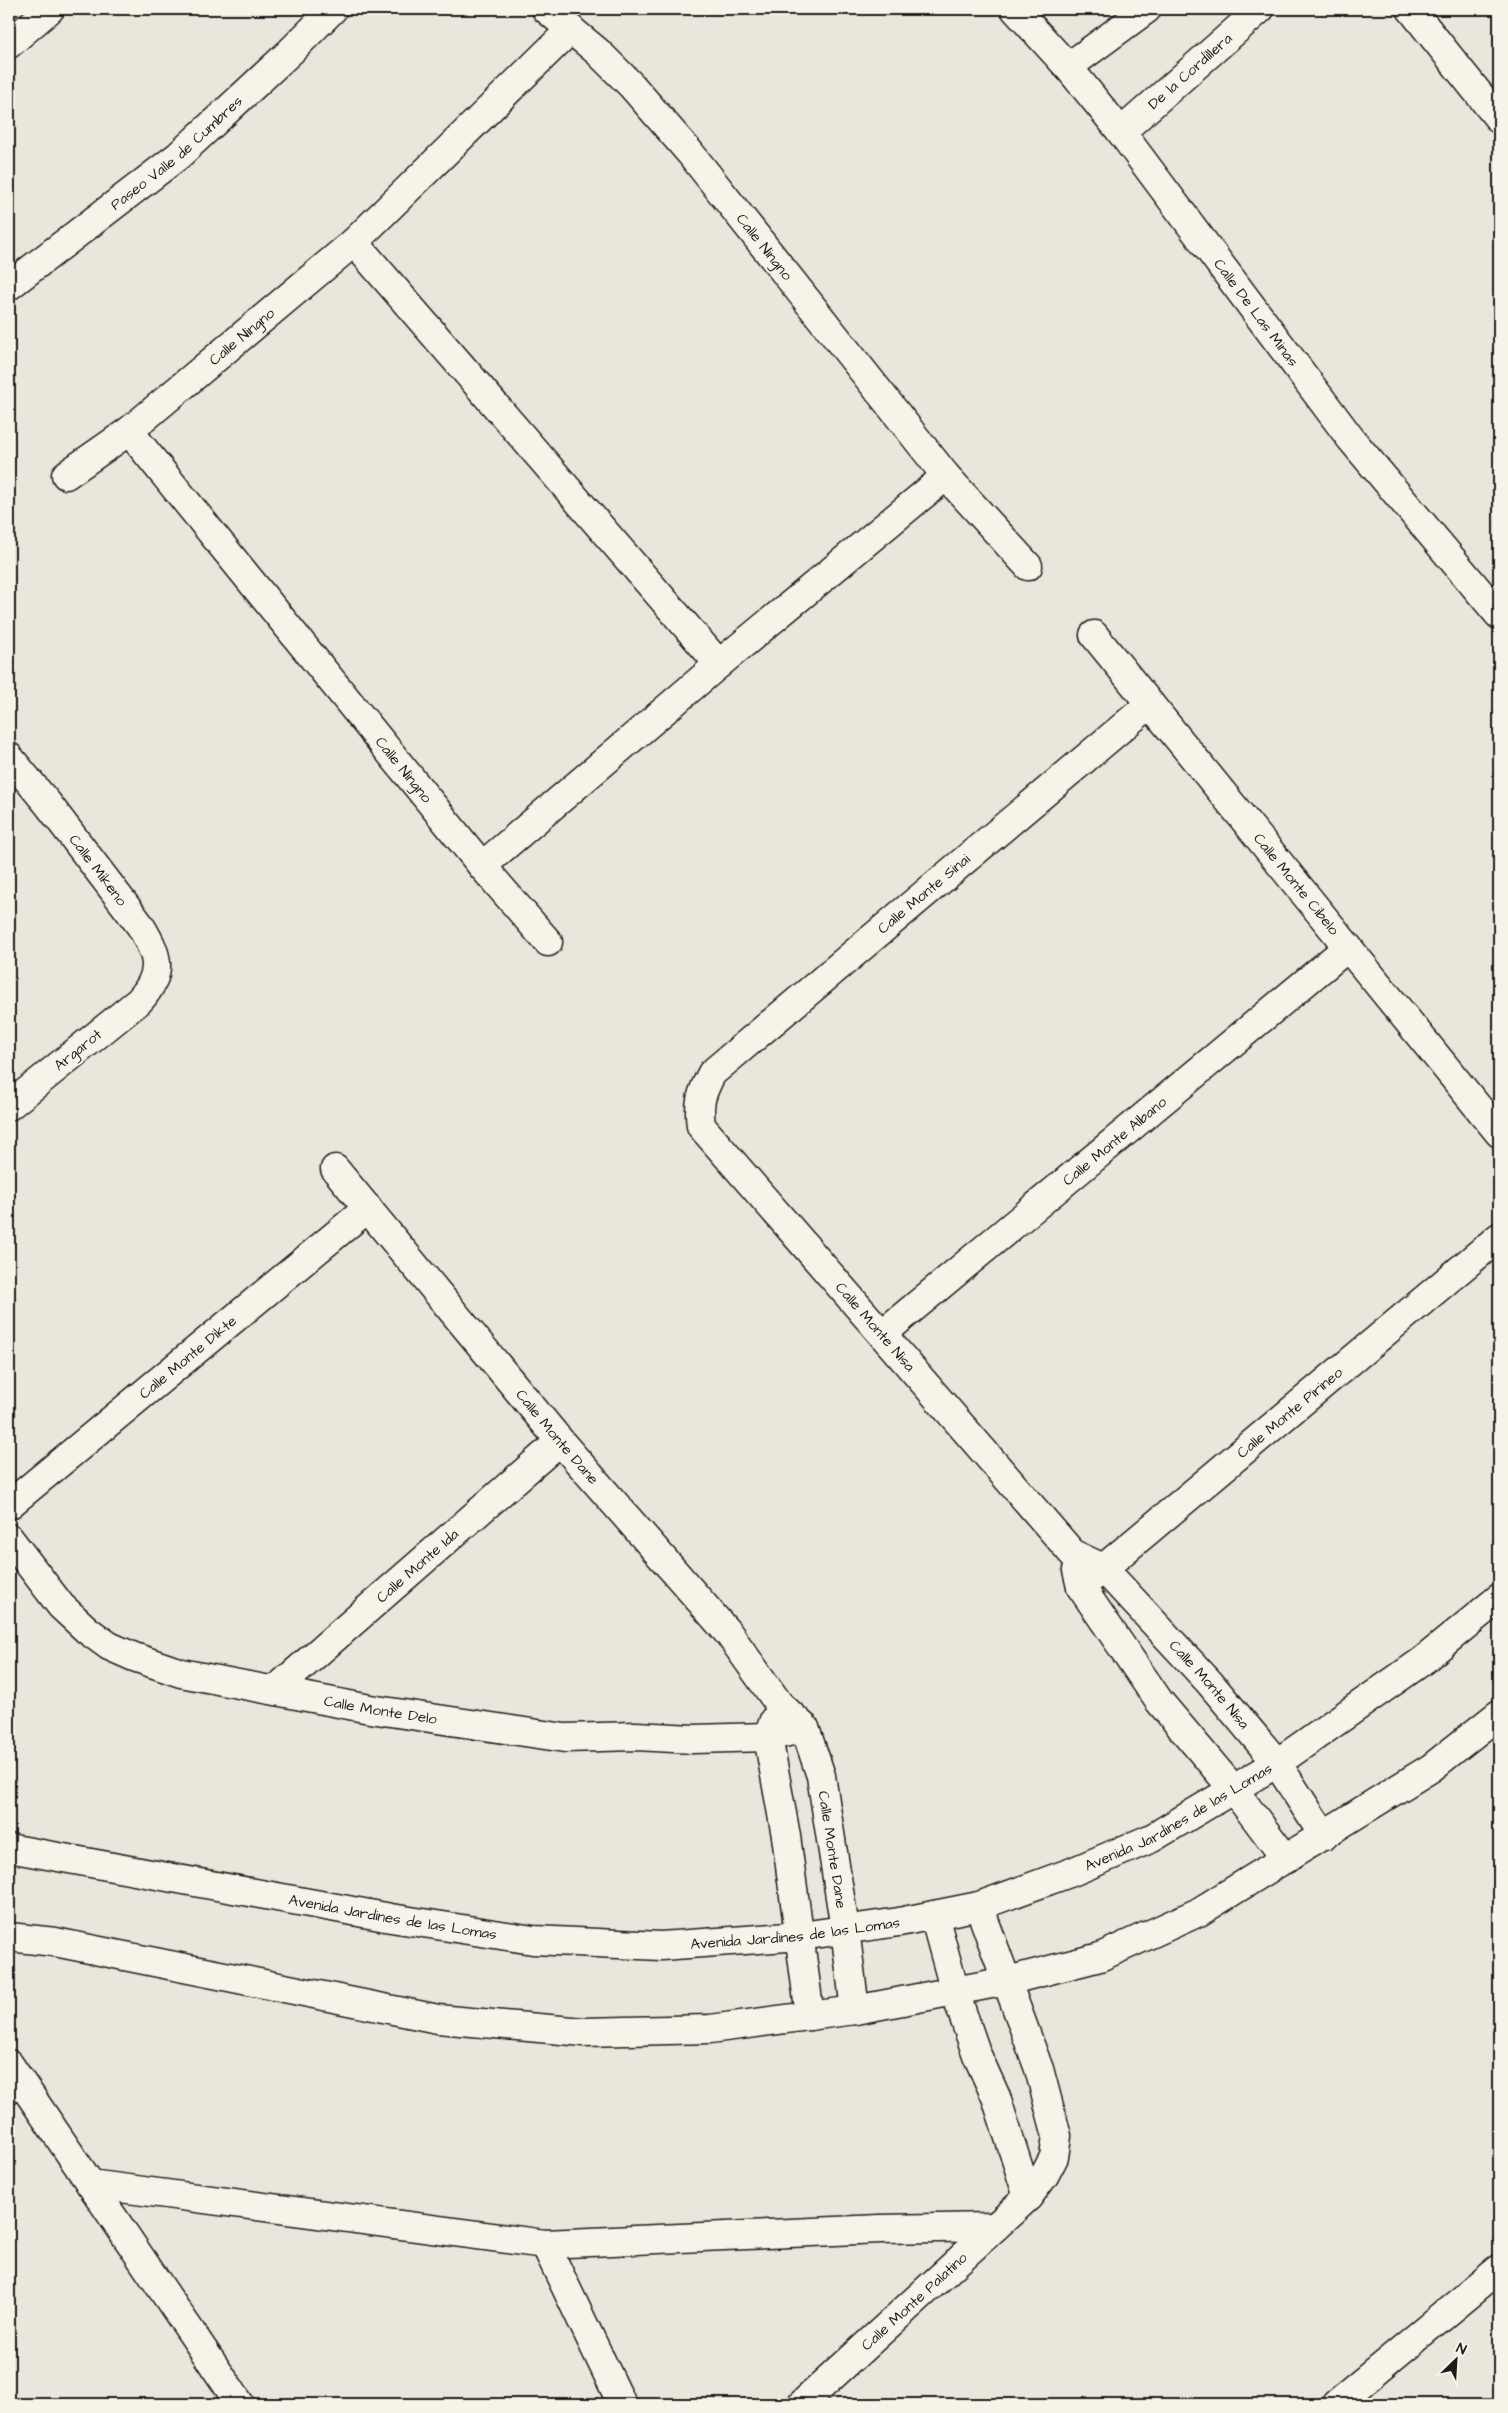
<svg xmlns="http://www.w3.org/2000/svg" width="1508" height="2413" viewBox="0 0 1508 2413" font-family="'Architects Daughter',sans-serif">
	<rect width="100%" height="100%" fill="#eae6dc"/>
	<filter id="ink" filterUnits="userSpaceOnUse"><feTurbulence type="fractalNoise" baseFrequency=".02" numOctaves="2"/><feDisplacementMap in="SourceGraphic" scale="10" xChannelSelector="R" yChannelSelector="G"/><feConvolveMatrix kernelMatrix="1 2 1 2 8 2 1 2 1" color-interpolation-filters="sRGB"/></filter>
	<g filter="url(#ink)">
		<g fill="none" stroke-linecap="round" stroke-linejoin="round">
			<g stroke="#1c1c1c" stroke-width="31">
				<g id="minor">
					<path id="s1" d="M546 9 598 52 632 86 691 154 946 476 1028 566"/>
					<path id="s2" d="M1015 9 1068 67 1121 132 1351 439 1499 615"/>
					<path d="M1411 9 1499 119"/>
					<path d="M9 44 50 9"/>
					<path d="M1068 67 1147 9"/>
					<path id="s3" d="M1121 132 1260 9"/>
					<path d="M354 242 719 664"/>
					<path id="s4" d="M9 286 178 156 290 52 333 9"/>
					<path id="s5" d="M129 431 482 866 548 942"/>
					<path id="s6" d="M66 475 129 431 354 242 571 29"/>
					<path id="s7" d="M1094 635 1499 1133"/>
					<path id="s8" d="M1150 704 712 1073C701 1094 698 1103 701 1126L1073 1554 1103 1568 1209 1682 1277 1763 1324 1836"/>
					<path id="s9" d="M9 757 48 804 140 925C158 955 165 972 139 1001L9 1106"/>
					<path d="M482 866 719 664 946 476"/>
					<path id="s10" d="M335 1169 560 1441 729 1634 779 1704 805 1728 821 1776 845 1929 855 2010"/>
					<path id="s11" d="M882 1334 1348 947"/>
					<path id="s12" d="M9 1505 368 1208"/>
					<path id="s13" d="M9 1538 61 1606 87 1630 109 1646 134 1657 181 1673 370 1709 565 1738 636 1736 693 1739 768 1737 805 1728"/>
					<path d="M1077 1570 1081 1587 1159 1701 1234 1790 1286 1859"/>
					<path id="s14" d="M1081 1587 1499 1237"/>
					<path id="s15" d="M275 1690 560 1441"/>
					<path d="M774 1720 768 1737 786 1836 810 2016"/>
					<path d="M934 1915 955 1992 977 2055 996 2097 1028 2197"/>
					<path d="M9 2064 240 2404"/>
					<path d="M90 2184 545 2244 880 2229 995 2227"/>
					<path d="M545 2244 622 2404"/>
					<path id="s16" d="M802 2404 1028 2197 1044 2176 1054 2157 1057 2136 1039 2069 979 1906"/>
					<path d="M1336 2404 1499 2269"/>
				</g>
			</g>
			<g stroke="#1c1c1c" stroke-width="31">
				<g id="tertiary">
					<path id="s17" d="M9 1848 391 1918 533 1940 661 1946 801 1936 899 1922 979 1906 1072 1872 1152 1838 1277 1763 1421 1662 1499 1598"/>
					<path d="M9 1937 55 1942 438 2019 584 2032 710 2029 855 2010 1007 1981 1100 1957 1199 1912 1431 1768 1499 1714"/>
				</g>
			</g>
			<use href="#minor" stroke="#f7f3e8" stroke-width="28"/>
			<use href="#tertiary" stroke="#f7f3e8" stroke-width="28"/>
		</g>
	</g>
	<g text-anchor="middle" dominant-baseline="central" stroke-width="4" stroke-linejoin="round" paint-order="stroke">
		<g font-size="15" fill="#1c1c1c" stroke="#f7f3e8">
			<text stroke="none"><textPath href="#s3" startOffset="92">De la Cordillera</textPath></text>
			<text stroke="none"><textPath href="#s4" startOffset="214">Paseo Valle de Cumbres</textPath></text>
			<text stroke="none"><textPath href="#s1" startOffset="324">Calle Ningno</textPath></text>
			<text stroke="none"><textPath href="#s2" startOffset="388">Calle De Las Minas</textPath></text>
			<text stroke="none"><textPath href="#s6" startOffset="224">Calle Ningno</textPath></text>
			<text stroke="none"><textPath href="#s5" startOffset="436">Calle Ningno</textPath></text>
			<text stroke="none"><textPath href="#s9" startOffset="144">Calle Mikeno</textPath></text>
			<text stroke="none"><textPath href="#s7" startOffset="321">Calle Monte Cibelo</textPath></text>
			<text transform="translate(924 894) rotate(-40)">Calle Monte Sinai</text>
			<text transform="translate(78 1050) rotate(-39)">Argarot</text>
			<text stroke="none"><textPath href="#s11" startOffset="302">Calle Monte Albano</textPath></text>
			<text stroke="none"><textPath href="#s8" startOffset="894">Calle Monte Nisa</textPath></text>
			<text stroke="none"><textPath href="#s12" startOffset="232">Calle Monte Dikte</textPath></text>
			<text stroke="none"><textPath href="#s14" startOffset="272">Calle Monte Pirineo</textPath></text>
			<text stroke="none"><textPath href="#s10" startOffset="348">Calle Monte Dane</textPath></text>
			<text stroke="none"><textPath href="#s15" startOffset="189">Calle Monte Ida</textPath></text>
			<text stroke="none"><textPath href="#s8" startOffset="1386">Calle Monte Nisa</textPath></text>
			<text stroke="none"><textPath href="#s13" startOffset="428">Calle Monte Delo</textPath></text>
			<text stroke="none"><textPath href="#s17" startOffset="1200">Avenida Jardines de las Lomas</textPath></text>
			<text stroke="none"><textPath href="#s10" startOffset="856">Calle Monte Dane</textPath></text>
			<text stroke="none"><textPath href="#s17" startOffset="390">Avenida Jardines de las Lomas</textPath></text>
			<text stroke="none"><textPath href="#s17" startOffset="795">Avenida Jardines de las Lomas</textPath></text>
			<text stroke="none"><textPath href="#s16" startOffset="152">Calle Monte Palatino</textPath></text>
		</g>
	</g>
	<rect width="1508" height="2413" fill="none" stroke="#f7f3e8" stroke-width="30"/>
	<rect x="15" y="15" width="1478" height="2383" fill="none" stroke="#1c1c1c" stroke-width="2" filter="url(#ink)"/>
	<g transform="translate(1456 2360) rotate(25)" stroke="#f7f3e8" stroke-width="4" paint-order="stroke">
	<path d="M0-4L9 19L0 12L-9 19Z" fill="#1c1c1c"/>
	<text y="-8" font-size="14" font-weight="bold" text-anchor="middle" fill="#1c1c1c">N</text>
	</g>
</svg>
